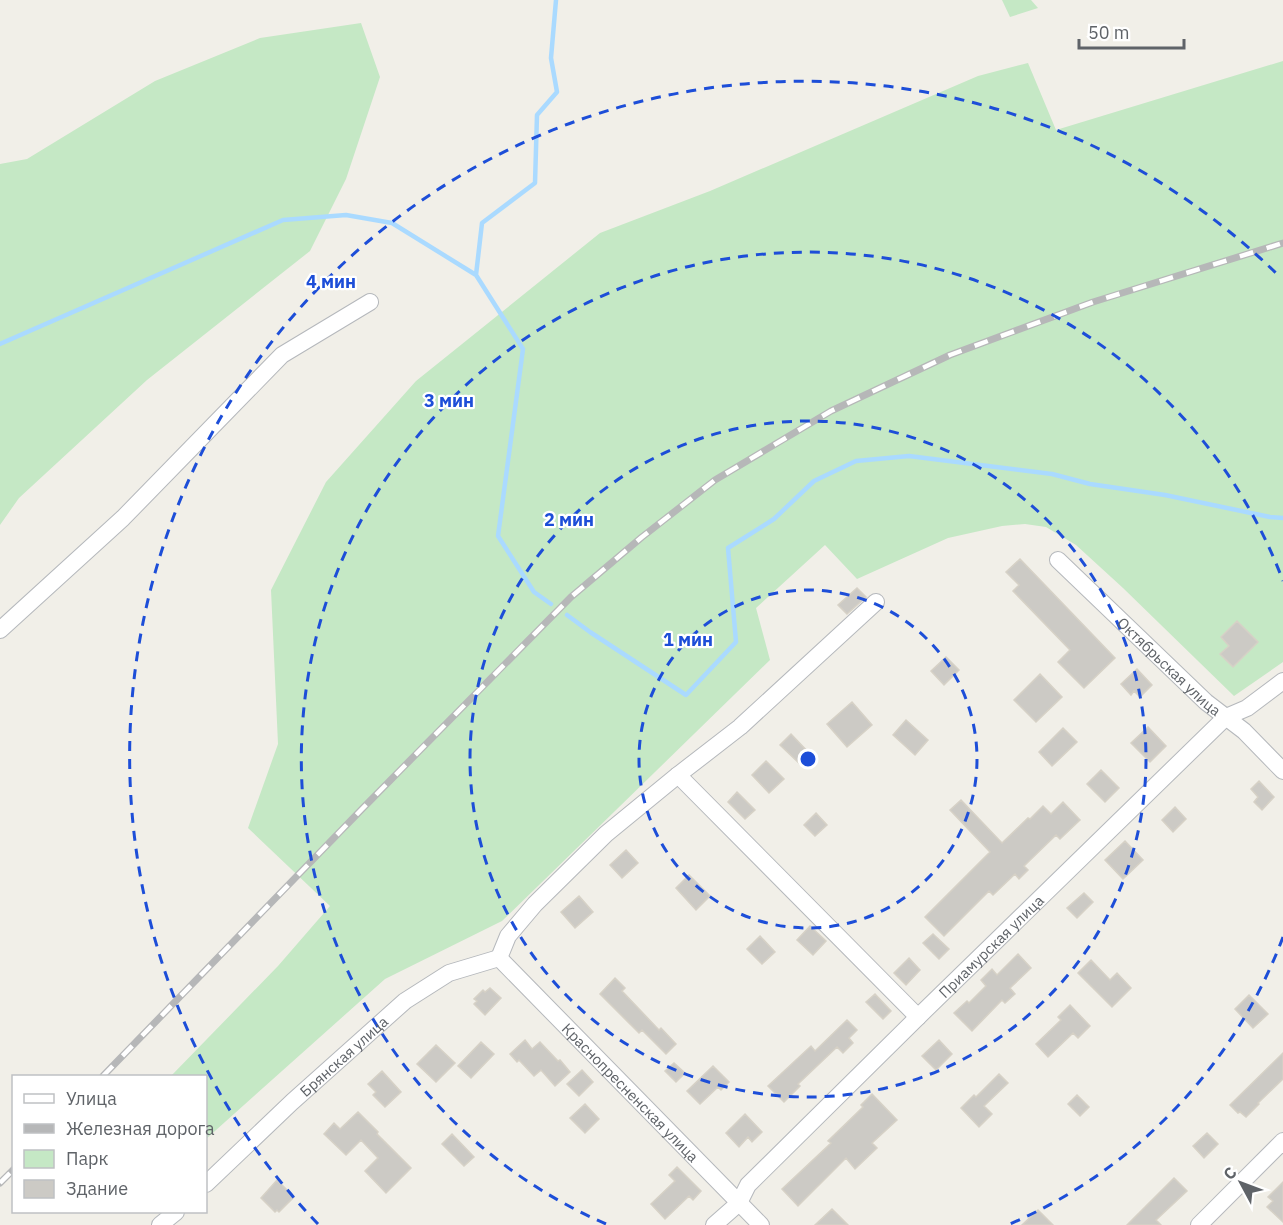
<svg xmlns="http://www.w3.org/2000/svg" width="1283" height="1225" viewBox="0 0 1283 1225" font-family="'IBM Plex Sans',sans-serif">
	<rect width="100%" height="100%" fill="#f1efe8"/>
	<path fill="#c5e8c5" d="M1002 0H1031L1038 8 1010 17Z
		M361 23 380 77 346 179 310 251 147 380 19 498 0 525V164L27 159 155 81 260 38Z
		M1283 61V662L1234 696 1123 588 1076 545 1046 527 1025 524 1002 526 948 538 857 579 825 545 756 608 770 660 502 921 385 979 206 1139V1076H171L278 966 330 906 248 828 278 744 271 590 326 482 416 381 600 233 710 191 978 76 1028 63 1056 130Z"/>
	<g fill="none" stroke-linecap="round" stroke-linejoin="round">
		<path stroke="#aadaff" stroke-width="4.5" d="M476 275 482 223 535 183 537 115 557 92 551 58 556 0
			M0 344 283 220 346 215 392 223 476 275 523 349 498 536 534 592 551 604
			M567 615 590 632 686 695 736 642 728 548 774 519 814 481 856 461 909 456 1052 474 1090 484 1165 495 1270 517 1283 518"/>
	</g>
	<path fill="#cccac5" stroke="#d6d1c6" stroke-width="1.5" d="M1020 559 1115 658 1084 688 1058 662 1070 650 1013 591 1019 585 1006 572Z
		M857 588 866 597 847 614 838 605Z
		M1237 621 1258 642 1233 667 1220 654 1229 646 1221 637Z
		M946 657 959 670 944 685 931 671Z
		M1137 669 1152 685 1140 697 1134 691 1131 695 1121 684Z
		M1040 674 1062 697 1036 722 1014 700Z
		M852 702 872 725 847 747 827 724Z
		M906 720 928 740 915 755 893 735Z
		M1148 727 1166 746 1150 762 1131 743Z
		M1063 728 1077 742 1052 766 1039 752Z
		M791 734 811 755 801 765 780 745Z
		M766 761 784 779 769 793 752 775Z
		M1101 770 1119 788 1105 802 1087 784Z
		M1259 781 1274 797 1262 810 1254 802 1258 797 1251 789Z
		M737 792 755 810 745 819 728 802Z
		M961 800 1002 843 1028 818 1030 819 1043 806 1051 814 1063 802 1080 820 1060 839 1056 835 1024 866 1028 870 1019 879 1015 874 993 895 989 891 944 936 925 917 990 852 950 810Z
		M1175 807 1186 819 1173 832 1162 820Z
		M816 813 827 825 815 836 804 825Z
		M1125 841 1143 860 1123 879 1105 860Z
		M626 850 638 863 622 878 610 865Z
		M689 875 710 896 696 910 676 888Z
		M1084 893 1093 902 1077 918 1067 908Z
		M579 896 593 912 575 928 561 912Z
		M810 926 826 941 813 955 797 940Z
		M933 934 949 949 939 959 923 943Z
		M760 936 775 952 762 964 747 949Z
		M1018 954 1031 968 1010 988 1015 994 1005 1003 1002 1000 972 1031 954 1013 967 1001 969 1003 986 986 981 980 992 969 997 975Z
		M909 958 920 970 906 985 894 973Z
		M1091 960 1110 980 1117 973 1131 988 1112 1007 1078 973Z
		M615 978 625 988 622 991 659 1030 661 1028 676 1044 666 1054 642 1030 639 1033 600 994Z
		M490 988 501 998 485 1015 474 1004 477 1001 474 999 483 990 485 992Z
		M875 994 891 1011 883 1019 866 1002Z
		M1249 995 1268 1014 1253 1028 1235 1009Z
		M1070 1005 1090 1026 1078 1038 1073 1033 1048 1057 1036 1044 1061 1020 1058 1017Z
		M847 1020 857 1030 849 1038 853 1043 843 1053 837 1047 798 1084 800 1086 784 1102 768 1086 811 1046 815 1051Z
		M525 1040 532 1049 540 1042 558 1061 560 1060 570 1072 555 1086 541 1070 534 1076 519 1060 517 1062 510 1054Z
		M939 1040 952 1054 936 1070 922 1056Z
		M481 1042 494 1054 471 1078 458 1066Z
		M436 1045 455 1063 436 1082 417 1064Z
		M1283 1053V1079L1258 1103 1259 1104 1246 1117 1240 1112 1238 1113 1230 1105Z
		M674 1063 685 1073 676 1082 665 1071Z
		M713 1066 729 1082 721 1090 718 1087 700 1104 687 1091Z
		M582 1070 593 1082 579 1096 567 1084Z
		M382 1071 401 1092 385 1107 373 1095 376 1092 368 1084Z
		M999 1074 1008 1083 984 1106 992 1114 979 1127 961 1108 974 1095 976 1097Z
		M872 1094 897 1120 872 1143 877 1148 855 1169 846 1158 798 1206 782 1189 831 1143 828 1141 863 1107 861 1105Z
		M1077 1095 1089 1107 1080 1116 1068 1104Z
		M585 1104 599 1119 585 1133 570 1118Z
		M358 1112 378 1132 377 1134 411 1168 386 1193 365 1171 378 1158 361 1140 346 1155 324 1134 334 1123 340 1129Z
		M745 1114 762 1132 752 1142 748 1137 739 1147 726 1133Z
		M1207 1133 1218 1144 1204 1158 1193 1146Z
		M452 1134 474 1157 464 1166 442 1144Z
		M677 1167 701 1191 693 1200 689 1196 665 1219 651 1204 675 1181 669 1175Z
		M1174 1178 1187 1191 1156 1220 1161 1225H1127Z
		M277 1180 294 1197 279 1212 277 1210 275 1212 261 1198Z
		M1283 1182V1222L1267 1207 1273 1201 1268 1197Z
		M832 1209 848 1225H815Z
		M1038 1210 1053 1225H1022Z"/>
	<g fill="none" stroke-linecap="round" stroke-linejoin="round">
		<g stroke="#b5b8bc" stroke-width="18">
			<g id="minor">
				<path id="s1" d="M1058 560 1206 702 1244 731 1283 771"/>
				<path d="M0 630 123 518 282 355 370 302"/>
				<path d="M678 775 918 1017"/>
				<path d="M499 958 508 936 535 904 606 834 678 775 740 727 876 602"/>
				<path id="s2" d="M499 958 761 1225"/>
				<path id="s3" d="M206 1184 292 1102 405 1001 449 973 499 958"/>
				<path d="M160 1225 176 1212"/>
				<path id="s4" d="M714 1225 739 1203 748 1185 918 1017 1226 717 1247 708 1283 681"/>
				<path d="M1199 1225 1283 1141"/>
			</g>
		</g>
		<use href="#minor" stroke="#fff" stroke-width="16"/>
		<g stroke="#b6b7b8" stroke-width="7">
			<path id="rail" d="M103 1076 362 809 571 597 642 537 715 480 831 411 950 355 1093 302 1283 243
				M0 1183 14 1169"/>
		</g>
		<use href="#rail" stroke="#fff" stroke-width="4.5" stroke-dasharray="14" stroke-linecap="butt"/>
	</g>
	<g fill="none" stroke="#1d4ed8" stroke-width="3" stroke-dasharray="10 8">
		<circle cx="808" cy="759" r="169"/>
		<circle cx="808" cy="759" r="338"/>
		<path d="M1283 937A507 507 0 0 1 1010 1224M606 1224A507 507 0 1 1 1283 581"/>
		<path d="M318 1224A675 675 0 0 1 1281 278"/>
	</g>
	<g text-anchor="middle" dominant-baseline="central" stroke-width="4.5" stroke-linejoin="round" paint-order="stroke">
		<g font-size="15" fill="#5f6368" stroke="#fff">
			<text stroke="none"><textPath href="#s1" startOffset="154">Октябрьская улица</textPath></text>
			<text stroke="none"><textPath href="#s4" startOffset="394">Приамурская улица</textPath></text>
			<text stroke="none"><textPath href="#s3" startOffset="188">Брянская улица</textPath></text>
			<text stroke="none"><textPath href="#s2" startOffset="188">Краснопресненская улица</textPath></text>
		</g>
	</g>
	<circle cx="808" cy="759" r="9" fill="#1d4ed8" stroke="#fff" stroke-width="3"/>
	<g font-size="18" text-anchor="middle" font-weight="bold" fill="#1d4ed8" stroke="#fff" stroke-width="4.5" stroke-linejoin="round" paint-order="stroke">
		<text x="331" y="288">4 мин</text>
		<text x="449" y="407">3 мин</text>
		<text x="569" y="526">2 мин</text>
		<text x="688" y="646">1 мин</text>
	</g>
	<rect x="12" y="1075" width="195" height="138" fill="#ffffff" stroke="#bfc1c3" stroke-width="1.5"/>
	<rect x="24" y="1094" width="30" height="9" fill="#ffffff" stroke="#bfc1c3" stroke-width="1.5"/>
	<text x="66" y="1105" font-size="18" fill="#5f6368">Улица</text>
	<rect x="24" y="1124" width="30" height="9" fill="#b6b7b8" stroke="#bfc1c3" stroke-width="1.5"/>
	<text x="66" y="1135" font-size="18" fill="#5f6368">Железная дорога</text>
	<rect x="24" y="1150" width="30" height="18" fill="#c5e8c5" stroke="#bfc1c3" stroke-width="1.5"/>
	<text x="66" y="1165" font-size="18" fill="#5f6368">Парк</text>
	<rect x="24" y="1180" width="30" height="18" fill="#cccac5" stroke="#bfc1c3" stroke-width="1.5"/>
	<text x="66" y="1195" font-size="18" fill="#5f6368">Здание</text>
	<g transform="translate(1241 1183) rotate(311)" stroke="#ffffff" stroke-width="4.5" paint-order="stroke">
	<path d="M0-4.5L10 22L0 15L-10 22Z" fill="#5f6368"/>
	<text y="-9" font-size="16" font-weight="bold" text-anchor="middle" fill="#5f6368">С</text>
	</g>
	<path d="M1079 39v9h105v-9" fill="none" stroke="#5f6368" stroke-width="3"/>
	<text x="1088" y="39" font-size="18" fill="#5f6368" stroke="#ffffff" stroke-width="4.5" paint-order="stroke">50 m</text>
</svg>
